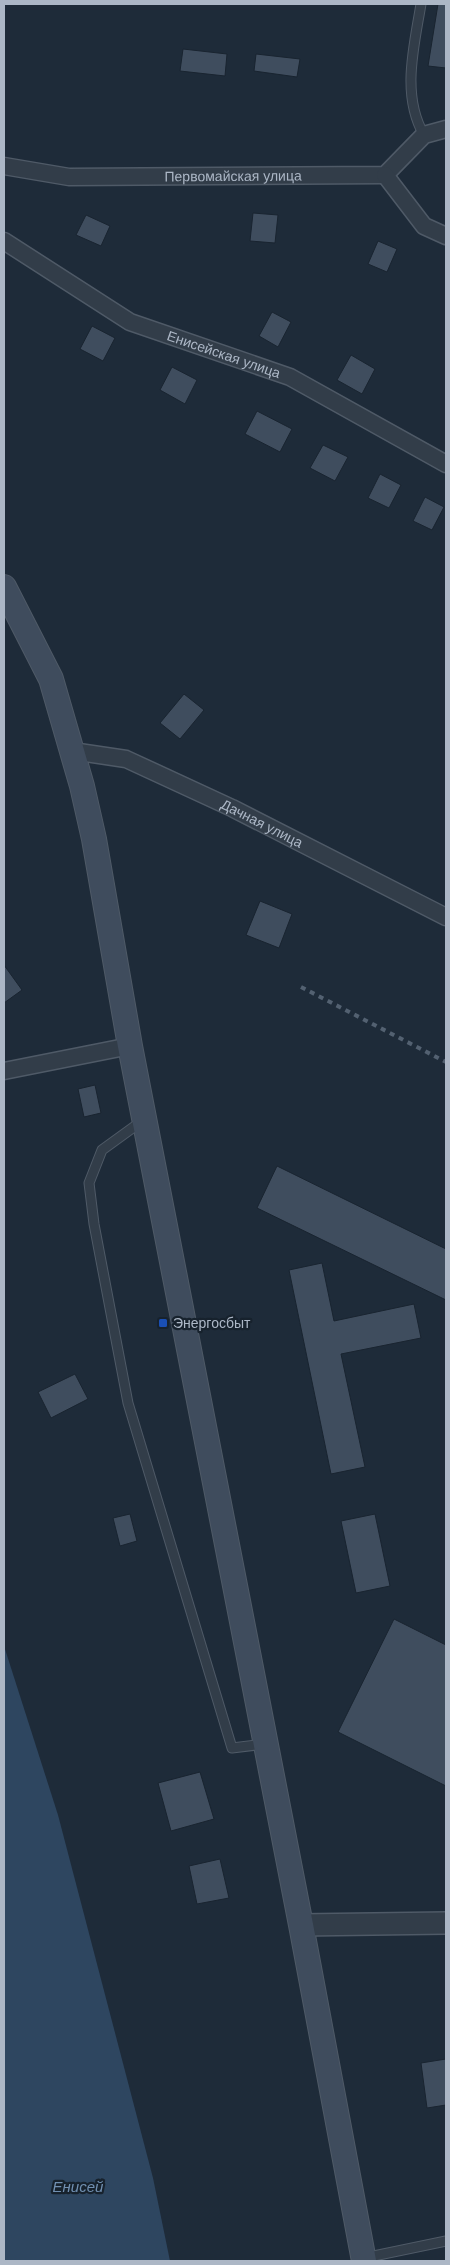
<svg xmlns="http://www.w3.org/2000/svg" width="450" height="2265" viewBox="0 0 450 2265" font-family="Arial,sans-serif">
	<rect width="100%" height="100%" fill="#1e2b39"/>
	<path fill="#2e4660" d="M4 1646 58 1815 153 2178 170 2261H4Z"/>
	<path fill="#3f4d5e" stroke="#192430" d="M438 4H446V68L428 66Z
		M183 49 227 54 225 76 180 71Z
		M256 54 300 59 297 77 254 71Z
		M253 213 278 215 275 243 250 241Z
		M86 215 110 226 101 246 76 235Z
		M378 241 397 249 387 272 368 264Z
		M272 312 291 322 278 347 259 336Z
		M92 326 115 338 103 361 80 349Z
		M351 355 375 369 362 394 337 380Z
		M172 367 197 380 185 404 160 390Z
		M257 411 292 429 280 452 245 434Z
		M323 445 348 457 335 481 310 468Z
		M380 474 401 485 389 508 368 498Z
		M425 497 444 507 432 530 413 521Z
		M184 694 204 710 180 739 160 723Z
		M260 901 292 914 279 948 246 935Z
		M4 965 22 990 4 1003Z
		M95 1085 101 1113 84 1117 78 1089Z
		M277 1166 446 1249V1300L257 1208Z
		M322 1263 334 1321 414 1304 421 1338 341 1354 365 1467 331 1474 289 1270Z
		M75 1374 88 1399 51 1418 38 1392Z
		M130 1514 137 1541 120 1546 113 1518Z
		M375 1514 390 1586 356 1593 341 1521Z
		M394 1619 446 1645V1786L338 1732Z
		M200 1772 214 1819 171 1831 158 1783Z
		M220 1859 229 1898 197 1904 189 1866Z
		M446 2059V2105L427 2108 421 2063Z"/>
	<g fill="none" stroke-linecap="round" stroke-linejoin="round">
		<g stroke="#4f5a67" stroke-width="11">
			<path id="service" d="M421 4C414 47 401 95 424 135
				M142 1121 102 1150 89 1183 94 1224 128 1403 232 1748 265 1744
				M364 2258 446 2241"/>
		</g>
		<g stroke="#4f5a67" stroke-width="19">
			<g id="minor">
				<path id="s1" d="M4 166 69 177 385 175 424 135 446 129"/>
				<path d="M385 175 424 226 446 236"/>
				<path id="s2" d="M4 241 130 322 290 377 446 464"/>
				<path id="s3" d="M72 751 126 759 232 808 446 917"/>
				<path d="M4 1071 130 1046"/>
			</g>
		</g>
		<g stroke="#4f5a67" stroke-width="24">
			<path id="tertiary" d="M301 1925 446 1923"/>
		</g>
		<g stroke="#4f5a67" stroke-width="26">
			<path id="secondary" d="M4 587 51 679 82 786 94 839 130 1046 301 1925 364 2261"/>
		</g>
		<use href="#service" stroke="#323d49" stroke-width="9"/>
		<use href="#minor" stroke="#323d49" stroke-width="16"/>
		<use href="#tertiary" stroke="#323d49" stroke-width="21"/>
		<use href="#secondary" stroke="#3f4c5d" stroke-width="24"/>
		<path stroke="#536171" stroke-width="4" stroke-dasharray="5 5" stroke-linecap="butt" d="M301 987 446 1062"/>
	</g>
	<rect fill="#1a4fb4" stroke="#17222d" stroke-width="2" x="158" y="1318" width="10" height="10" rx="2.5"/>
	<g text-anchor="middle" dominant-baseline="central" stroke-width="4.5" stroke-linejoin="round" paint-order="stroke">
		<g font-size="14" fill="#acb7c6" stroke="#17222d">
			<text stroke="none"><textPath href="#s1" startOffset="230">Первомайская улица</textPath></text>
			<text stroke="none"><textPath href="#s2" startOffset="249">Енисейская улица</textPath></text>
			<text stroke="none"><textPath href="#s3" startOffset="205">Дачная улица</textPath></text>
		</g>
		<g font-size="14" fill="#acb7c6" stroke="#17222d" text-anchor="start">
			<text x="173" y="1323">Энергосбыт</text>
		</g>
		<g font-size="15" font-style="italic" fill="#7190b2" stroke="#17222d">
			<text x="78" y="2186">Енисей</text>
		</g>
	</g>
	<rect width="450" height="2265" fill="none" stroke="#acb7c6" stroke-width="10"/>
</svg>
